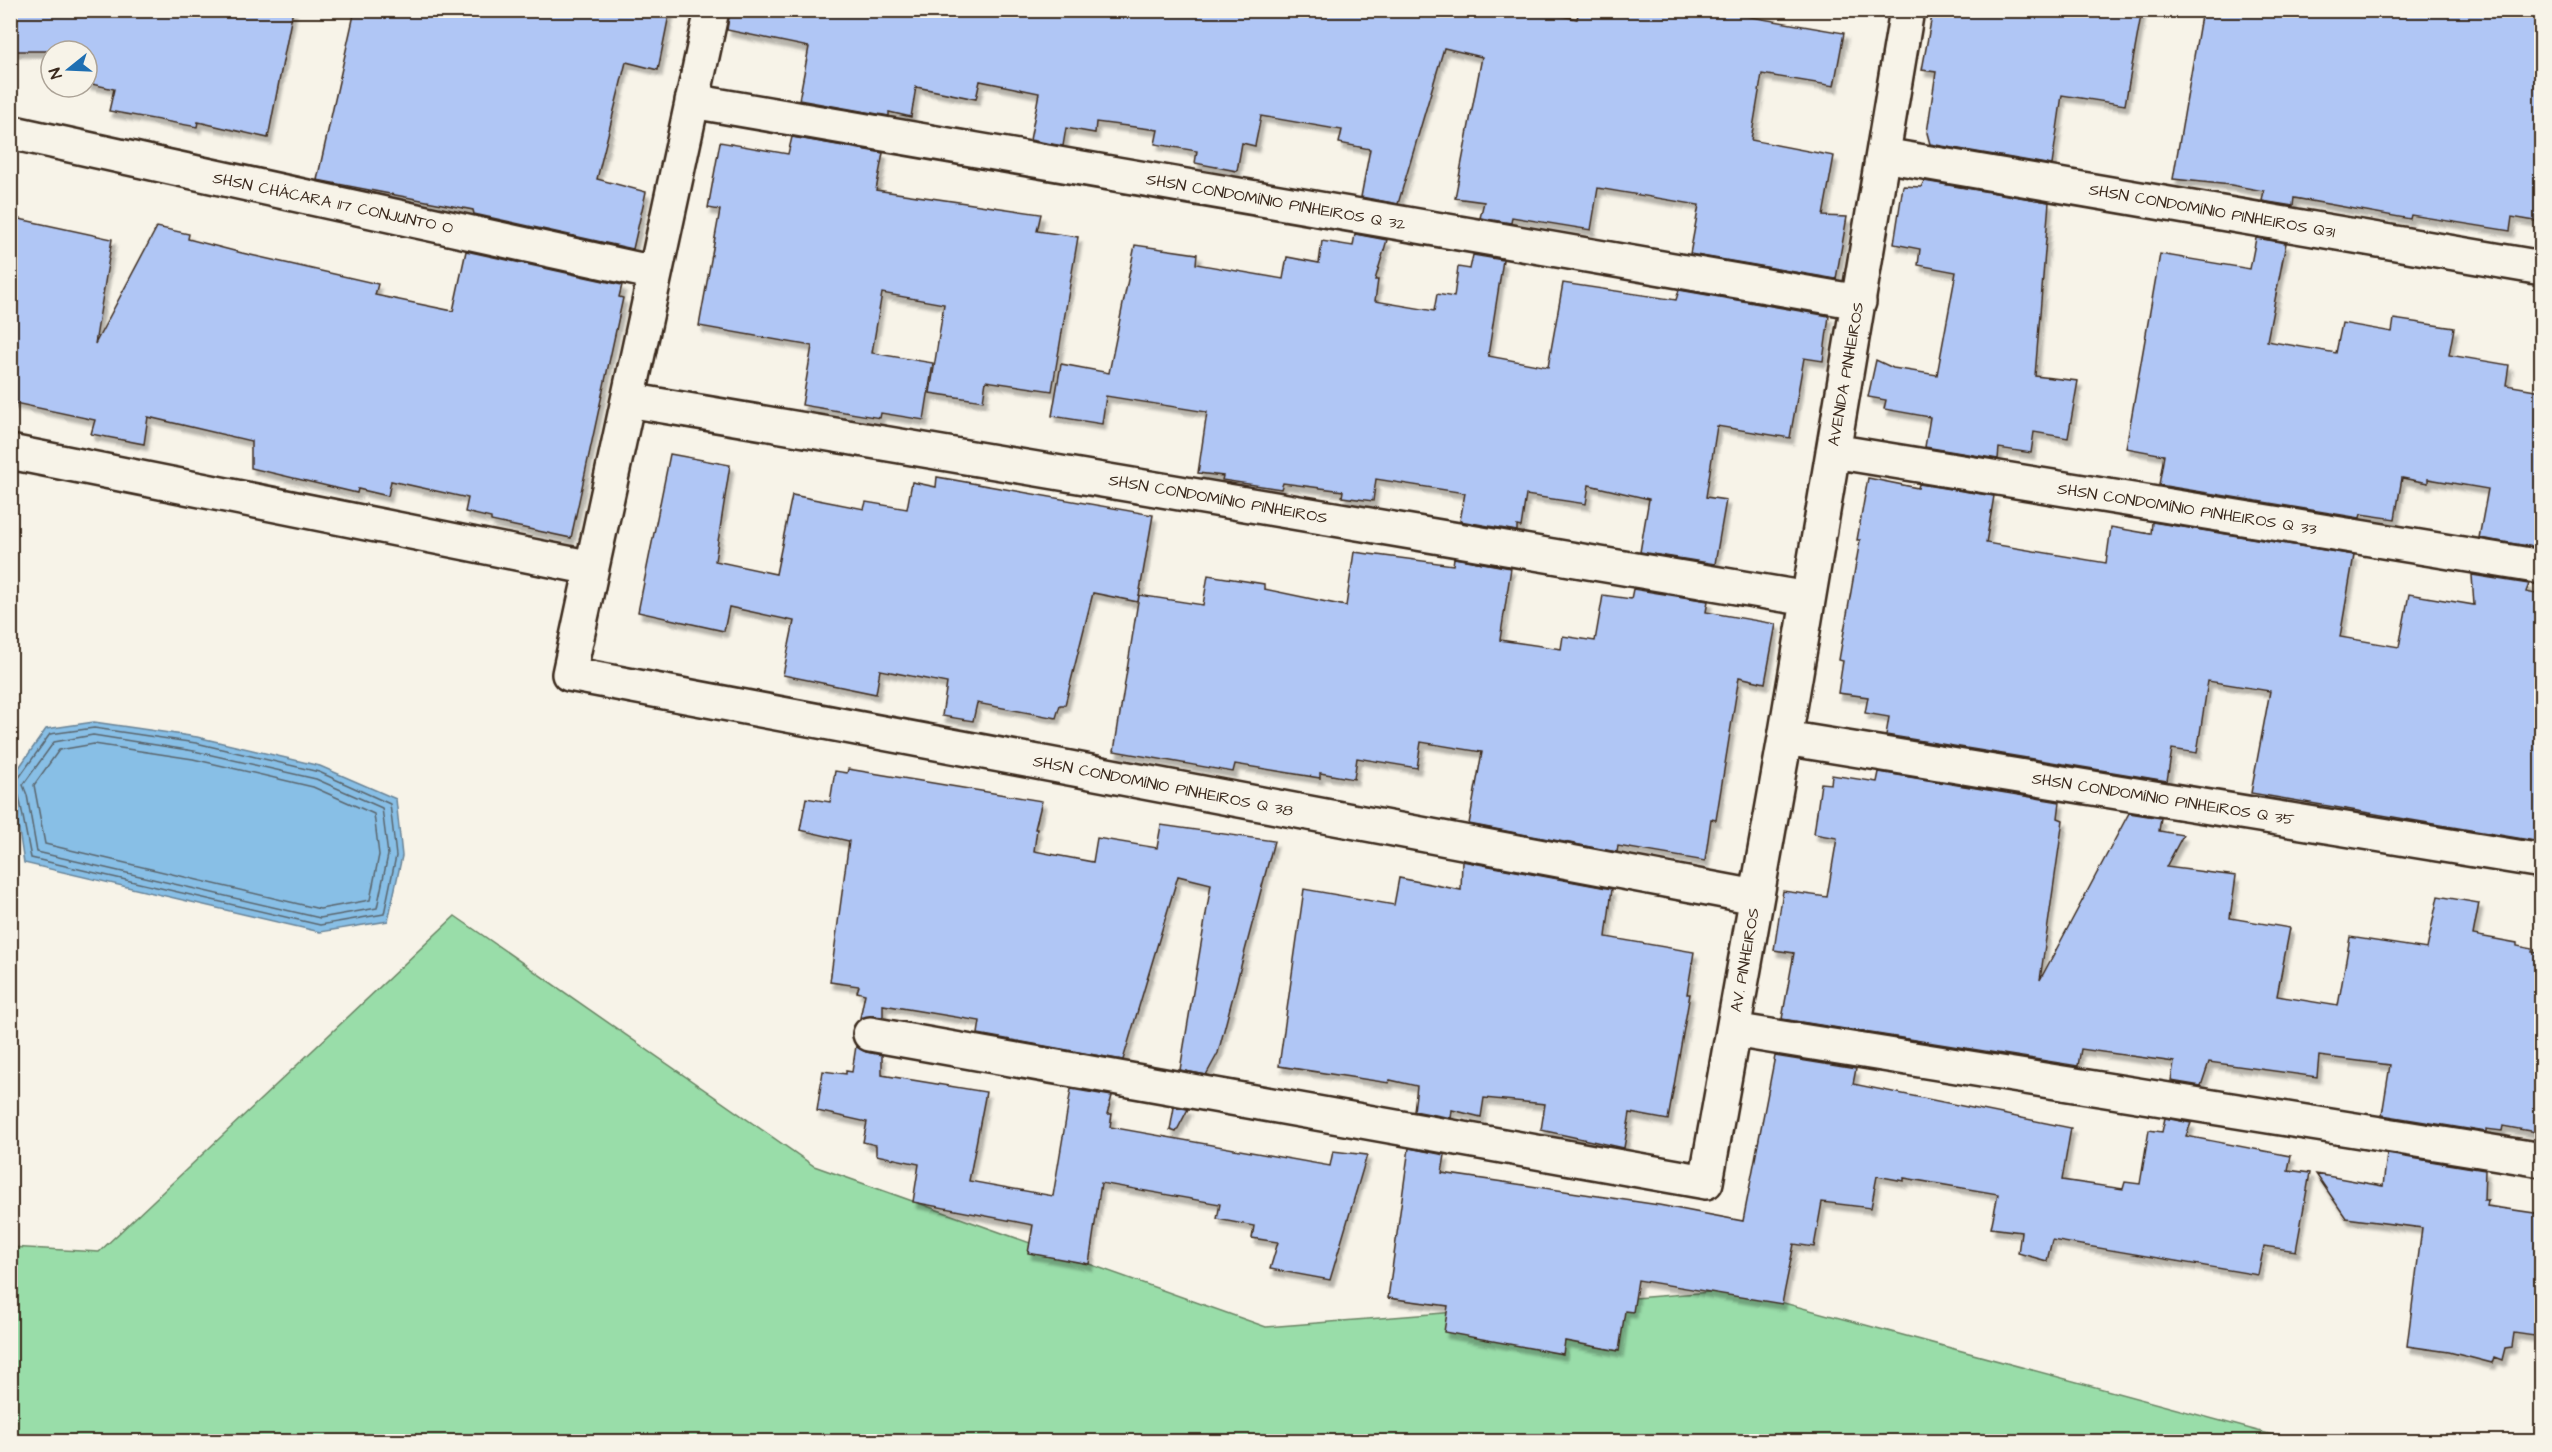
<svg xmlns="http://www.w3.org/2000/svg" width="2552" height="1452" viewBox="0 0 2552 1452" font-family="'Architects Daughter',sans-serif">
	<defs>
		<filter id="shadow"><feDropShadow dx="3.5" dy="6" stdDeviation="1.5" flood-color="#0004"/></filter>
	</defs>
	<rect width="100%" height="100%" fill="#f7f3e8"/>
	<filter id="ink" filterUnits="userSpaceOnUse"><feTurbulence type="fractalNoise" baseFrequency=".0167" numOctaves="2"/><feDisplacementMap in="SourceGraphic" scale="12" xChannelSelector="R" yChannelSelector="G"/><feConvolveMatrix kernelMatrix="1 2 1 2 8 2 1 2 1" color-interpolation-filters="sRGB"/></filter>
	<g filter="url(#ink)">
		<path fill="#99dda9" stroke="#6a8464" stroke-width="1.5" d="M455 916 814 1166 1266 1327 1736 1290 2295 1441H11L10 1247 99 1252Z"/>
		<path fill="#88bfe6" stroke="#698396" stroke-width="1.5" d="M94 722 197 737 320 766 396 799 402 856 388 921 320 932 24 863 11 779 46 729Z"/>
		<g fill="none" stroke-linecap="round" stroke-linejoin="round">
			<path stroke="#5a666e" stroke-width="1.5" d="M93 735 194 751 316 779 382 808 388 855 377 908 320 918 37 852 27 795 23 785 54 742Z
				M94 744 193 759 313 787 374 814 379 855 370 900 320 909 45 844 34 785 59 750Z
				M10 781 18 779 50 734 94 728 196 743 319 772 390 804 396 856 384 914 320 925 31 858 19 796 16 792 10 791"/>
		</g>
		<path fill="#b0c6f5" stroke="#3b2a1e" stroke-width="1.5" filter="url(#shadow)" d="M10 10H293L268 138 198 122 197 127 109 111 114 89 87 83V51H10Z
			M355 10H670L658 70 626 62 597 179 646 192 633 249 474 214 473 210 317 180Z
			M730 10H1532L1577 19 1579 10H1711L1844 33 1834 86 1762 74 1751 140 1834 156 1823 216 1847 217 1836 279 1690 254 1699 205 1598 188 1591 230 1512 217 1511 223 1480 218 1484 202 1455 198 1482 57 1444 48 1398 204 1361 197 1370 149 1339 143 1342 130 1261 116 1255 146 1242 143 1237 171 1195 163 1197 151 1155 144 1158 130 1096 122 1095 133 1066 128 1063 146 1030 140 1039 93 980 81 976 99 916 87 911 117 889 112V116L799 100 809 47 727 30Z
			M1933 10H2142L2125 105 2062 95 2052 165 1930 144 1927 133 1936 72 1922 70Z
			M2202 10H2541V222L2512 217 2510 231 2411 215 2410 219 2294 198 2293 206 2262 201 2264 191 2231 185 2173 179Z
			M792 137 883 153 876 190 1041 214 1037 231 1078 237 1052 391 986 381 983 401 930 393 944 304 882 293 872 353 933 363 924 420 881 413 880 418 802 405 812 346 699 326 720 210 708 208 720 142 788 154Z
			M1924 181 2049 202 2035 376 2078 381 2068 438 2034 432 2031 453 1999 448 1998 459 1925 447 1930 417 1884 409 1886 400 1868 397 1876 360 1893 368 1937 375 1956 272 1918 265 1920 249 1894 244 1903 186 1921 187Z
			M10 217 112 239 95 344 157 227 189 234 188 239 242 253 378 284 375 295 453 311 466 251 622 285 619 297 623 298 571 538 491 521V518L465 512 468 498 391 481 388 496 358 489 357 493 251 468V441L148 417 144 444 91 434 95 420 10 402Z
			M1355 234 1387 240 1375 280H1378L1375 301 1434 311 1437 294 1454 297 1458 267 1470 269 1473 255 1503 260 1488 356 1548 367 1563 283 1676 300 1679 290 1829 316 1823 361 1804 358 1790 438 1717 426 1706 497 1726 500 1715 564 1640 552 1649 499 1589 485 1586 504 1526 495 1521 527 1517 526V531L1460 521 1465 493 1376 479 1373 501 1342 497 1343 491 1283 483 1281 489 1222 480 1223 476 1198 473 1207 412 1106 396 1102 424 1052 416 1061 364 1109 373 1135 245 1197 254 1196 264 1283 279 1287 257 1319 263 1322 241 1353 246Z
			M2256 238 2286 243 2267 341 2336 353 2342 323 2392 332 2394 319 2454 328 2449 355 2509 365 2506 385 2541 391V541L2540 548 2479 538 2488 489 2428 479V483L2402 478 2395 519 2361 514 2360 518 2159 485 2164 455 2126 448 2160 254 2250 269Z
			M670 454 730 465 715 561 776 574 792 495 864 509 866 502 907 509 912 482 936 487 937 477 1153 515 1138 602 1093 593 1065 705H1060L1056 718 977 703 973 721 942 716 947 683 880 670 876 694 783 675 794 621 729 607 724 631 638 612Z
			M1868 478 1918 488 1919 484 1994 496 1986 543 2106 563 2111 527 2151 534 2152 522 2354 555 2340 637 2399 647 2409 594 2474 605 2472 575 2529 584 2526 592 2541 595V842L2251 793 2270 691 2208 681 2197 753 2172 749 2167 781 1886 735 1889 717 1865 713 1868 697 1838 693 1843 661 1839 660 1860 540H1857Z
			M1354 552 1453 565 1454 558 1511 568 1500 640 1561 649 1563 636 1595 641 1603 595 1631 599 1633 589 1708 601 1706 612 1776 624 1765 683 1739 677 1716 820 1711 819 1705 861 1618 846 1617 852 1469 824 1482 752 1421 742 1417 768 1357 758 1354 779 1320 773V778L1235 764 1233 772 1114 751 1139 595 1203 605 1208 575 1264 584V589L1346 606Z
			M848 769 1042 801 1035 829H1037L1034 851 1093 862 1097 838 1157 848 1161 825 1274 841 1218 1053 1206 1075 1180 1070 1211 884 1178 876 1123 1060 978 1034 980 1021 883 1005V1017L873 1016 860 1018 865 994 857 992 859 986 830 982 849 841 800 830 806 798 830 802 835 771 847 773Z
			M1879 772 2060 802 2058 818 2063 820 2040 980 2129 813 2161 818 2159 831 2183 835 2166 867 2236 876 2230 918 2290 928 2277 996 2338 1006 2350 937 2427 949 2438 896 2479 903 2473 935 2517 943V946L2533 949 2532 952 2541 954V1133L2503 1126 2502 1131 2486 1129V1132L2382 1115 2390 1065 2319 1056 2317 1077 2209 1062 2201 1086 2171 1081 2174 1062 2081 1049 2078 1066 1782 1019 1794 953 1774 950 1783 891 1827 897 1837 838 1814 834 1821 783 1831 784 1832 775 1877 782Z
			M1462 861 1612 889 1606 937 1694 952 1687 994H1690L1668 1120 1630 1113 1624 1148 1541 1130 1545 1104 1484 1098 1481 1117 1452 1110 1451 1118 1414 1111 1417 1086 1390 1080 1389 1083 1279 1066 1304 889 1394 905 1399 878 1461 890Z
			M856 1046 866 1052 882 1055V1075L986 1092 969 1181 1053 1196 1071 1089 1112 1096 1107 1114H1112L1110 1127 1330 1166 1333 1151 1367 1155 1330 1280 1270 1269 1278 1242 1252 1238 1254 1226 1217 1219 1220 1204 1101 1183 1089 1264 1028 1253 1033 1225 913 1202 919 1164 876 1155V1145L863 1142 867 1122 817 1111 823 1071 846 1074V1071L852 1072Z
			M1775 1056 1856 1069 1853 1084 2071 1128 2062 1180 2123 1189 2125 1182 2140 1184 2149 1130 2162 1132 2165 1118 2191 1123 2186 1136 2291 1156 2288 1170 2310 1173 2296 1251 2264 1246 2258 1275 2052 1240 2047 1261 2018 1253 2021 1232 1991 1228 1998 1194 1904 1178V1181L1877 1176 1871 1208 1822 1202 1814 1247 1794 1244 1782 1304 1638 1280 1633 1312 1625 1311 1619 1351 1565 1341 1563 1354 1444 1332 1448 1306 1388 1298 1409 1148 1445 1155 1442 1173 1659 1205 1743 1221Z
			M1174 1107 1188 1109 1176 1132 1170 1130Z
			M2387 1154 2485 1170 2484 1200H2488L2487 1206 2541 1214V1337L2514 1333 2512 1347 2505 1348 2502 1360 2494 1357 2492 1363 2449 1352 2407 1346 2422 1228 2346 1218 2316 1174 2383 1186Z"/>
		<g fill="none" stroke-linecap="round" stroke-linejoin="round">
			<g stroke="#3b2a1e" stroke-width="38">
				<path id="minor" d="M712 10 569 674 1756 897
					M692 101 1859 302
					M10 132 655 273
					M1883 155 2542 268
					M628 400 1808 599
					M1833 451 2542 567
					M10 452 592 568
					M1785 738 2542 861
					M1733 1030 2542 1160
					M870 1034 1706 1182 1785 738 1907 10"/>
			</g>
			<use href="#minor" stroke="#f7f3e8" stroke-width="33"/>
		</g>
	</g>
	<g text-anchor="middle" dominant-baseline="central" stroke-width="4.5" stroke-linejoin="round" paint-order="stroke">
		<g font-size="16" fill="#3b2a1e" stroke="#f7f3e8">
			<text transform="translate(1276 202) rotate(10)">SHSN CONDOMÍNIO PINHEIROS Q 32</text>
			<text transform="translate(333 203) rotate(12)">SHSN CHÁCARA 117 CONJUNTO O</text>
			<text transform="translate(2212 211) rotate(10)">SHSN CONDOMÍNIO PINHEIROS Q31</text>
			<text transform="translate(1846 374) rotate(-80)">AVENIDA PINHEIROS</text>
			<text transform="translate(1218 499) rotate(10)">SHSN CONDOMÍNIO PINHEIROS</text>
			<text transform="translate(2187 509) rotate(9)">SHSN CONDOMÍNIO PINHEIROS Q 33</text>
			<text transform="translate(1163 786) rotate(11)">SHSN CONDOMÍNIO PINHEIROS Q 38</text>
			<text transform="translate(2163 799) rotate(9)">SHSN CONDOMÍNIO PINHEIROS Q 35</text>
			<text transform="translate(1745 960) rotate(-80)">AV. PINHEIROS</text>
		</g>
	</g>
	<rect width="2552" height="1452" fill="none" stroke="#f7f3e8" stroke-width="36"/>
	<rect x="18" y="18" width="2516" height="1416" fill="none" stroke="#3b2a1e" stroke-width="2" filter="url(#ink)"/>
	<g transform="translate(69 69) rotate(252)"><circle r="28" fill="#f7f3e8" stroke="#aca397" stroke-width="1.5"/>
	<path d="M0-4.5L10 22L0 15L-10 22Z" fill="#1f6fb2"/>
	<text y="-9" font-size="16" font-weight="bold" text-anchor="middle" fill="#3b2a1e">N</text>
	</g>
</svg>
